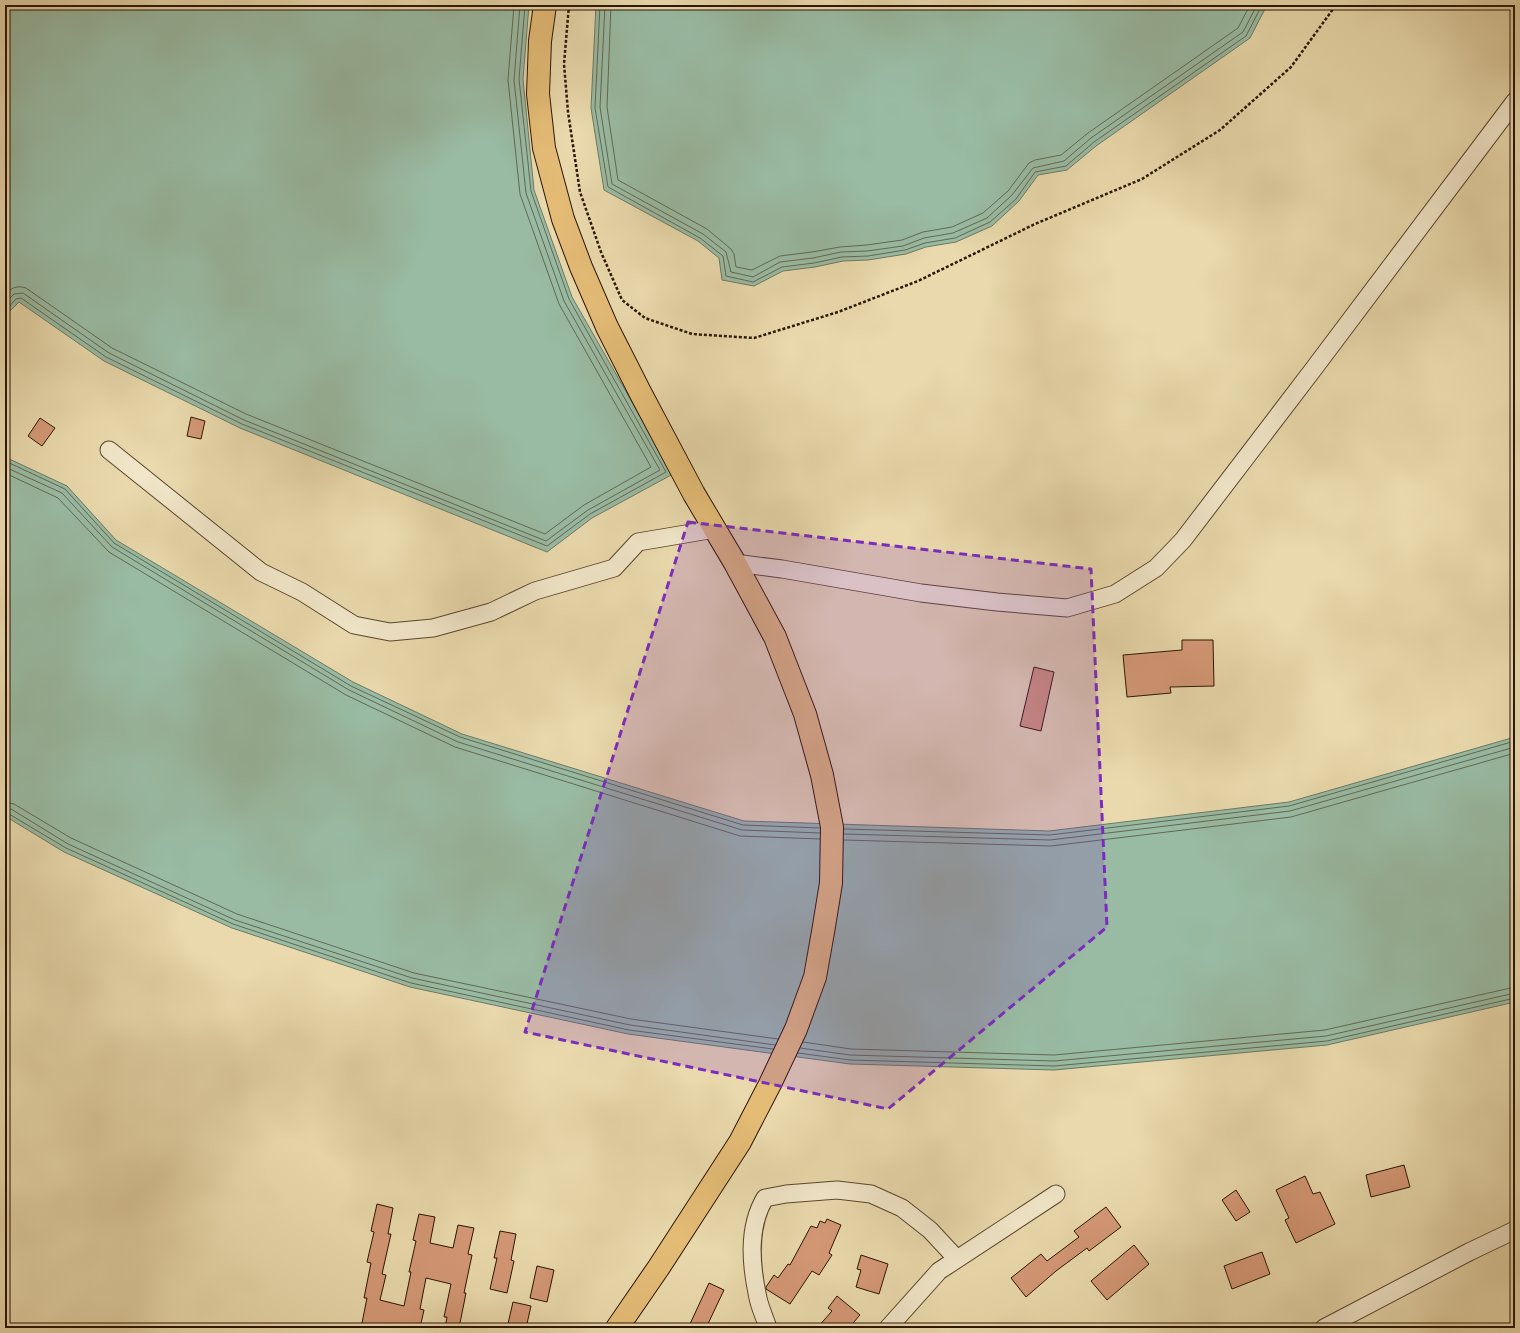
<svg xmlns="http://www.w3.org/2000/svg" width="1520" height="1333" viewBox="0 0 1520 1333" font-family="'Libre Caslon Text',serif">
	<rect width="100%" height="100%" fill="#e9d9ac"/>
	<filter id="stains"><feTurbulence type="fractalNoise" baseFrequency=".005" numOctaves="4"/><feColorMatrix values="0 0 0 0 .2 0 0 0 0 .09 0 0 0 0 .02 0 0 0 .5 -.17"/></filter>
	<radialGradient id="worn" r=".72"><stop offset=".6" stop-color="#630" stop-opacity="0"/><stop offset="1" stop-color="#630" stop-opacity=".3"/></radialGradient>
	<path fill="#99bba4" stroke="#6d7962" d="M5 5H529L523 79 534 190 572 297 673 474 592 518 547 552 240 428 104 361 19 302 5 316Z
		M596 5H1267L1250 38 1096 146 1067 170 1038 175 1019 201 992 226 956 242 926 247 906 254 868 260 843 261 815 267 783 271 754 286 722 280 719 258 698 241 604 190 591 108Z
		M5 457 67 486 116 540 353 682 462 734 744 821 1049 831 1289 802 1515 737V1002L1327 1045 1054 1070 850 1064 628 1034 410 987 232 928 64 852 5 816Z"/>
	<g fill="none" stroke-linecap="round" stroke-linejoin="round">
		<path stroke="#626852" stroke-width="1" d="M600 5 595 108 608 187 700 238 723 256 726 276 753 282 782 267 814 263 842 257 868 256 905 250 925 243 955 238 990 222 1016 199 1035 172 1066 166 1094 142 1246 36 1262 5
			M605 5 600 107 612 184 703 234 726 252 731 272 753 277 780 262 813 258 841 252 867 251 903 246 924 238 953 233 987 218 1012 195 1033 168 1064 161 1091 138 1243 32 1257 5
			M611 5 607 107 618 180 707 229 731 249 734 254 736 267 752 270 780 256 812 252 840 247 867 245 902 240 923 232 952 227 983 213 1008 191 1029 163 1035 160 1061 155 1088 133 1238 28 1250 5
			M5 294C11 288 17 285 26 288L112 348 246 414 545 534 584 505 651 467 559 304 520 194 508 80 514 5
			M5 303 14 294 23 293 109 353 244 420 546 541 588 510 660 470 564 301 526 193 514 80 520 5
			M5 311 16 299 21 298 106 357 242 424 547 546 590 514 666 472 569 299 531 191 519 79 525 5
			M5 461 65 489 114 543 351 686 460 737 743 825 820 828
			M5 467 62 493 112 547 349 690 458 742 742 830 820 833
			M5 473 58 498 109 552 346 695 455 747 740 836 820 839
			M5 802 14 804 71 838 237 914 414 973 631 1019 778 1039
			M5 808 11 809 68 844 235 920 412 978 630 1025 775 1045
			M5 813 9 814 66 848 233 924 411 983 629 1030 773 1049
			M844 829 1050 835 1289 806 1515 741
			M844 834 1050 840 1290 811 1515 747
			M844 840 1051 846 1291 817 1515 753
			M803 1042 851 1049 1054 1055 1325 1030 1515 987
			M800 1048 850 1055 1054 1061 1326 1036 1515 993
			M798 1053 850 1060 1054 1066 1327 1041 1515 998"/>
	</g>
	<path fill="#d49876" stroke="#2b1500" d="M191 417 205 421 201 439 187 436Z
		M40 418 55 428 42 446 28 436Z
		M1182 640H1213L1214 686 1170 687 1171 693 1127 697 1123 655 1182 650Z
		M1034 667 1054 672 1041 731 1020 726Z
		M1404 1165 1410 1187 1371 1197 1366 1175Z
		M1305 1176 1313 1194 1320 1192 1335 1224 1296 1243 1285 1220 1289 1218 1276 1190Z
		M1236 1190 1250 1212 1236 1221 1222 1200Z
		M377 1204 393 1208 388 1234H391L382 1274 386 1275 380 1300 404 1306 411 1272H409L416 1241 413 1240 419 1214 435 1217 430 1243 453 1248 458 1225 474 1228 468 1254 472 1255 464 1293H466L459 1328H445L447 1317H444L451 1284 426 1278 420 1309 424 1310 420 1328H361L367 1298H364L371 1263 367 1262 374 1232 371 1231Z
		M1106 1207 1121 1227 1089 1251 1087 1248 1056 1271 1026 1297 1011 1278 1041 1254 1047 1261 1079 1237 1074 1231Z
		M827 1219 841 1225 829 1253 832 1255 819 1275 812 1271 790 1304 766 1289V1287L774 1275 778 1278 788 1264 790 1265 811 1226 817 1228 820 1221 825 1223Z
		M500 1231 516 1234 511 1260 514 1261 507 1293 490 1289 497 1258H494Z
		M1134 1245 1149 1264 1107 1300 1091 1281Z
		M1262 1252 1270 1274 1232 1289 1224 1266Z
		M861 1255 888 1264 879 1294 856 1287 861 1270 857 1269Z
		M537 1266 554 1270 547 1302 530 1298Z
		M709 1283 724 1290 706 1328H699L690 1324Z
		M837 1296 860 1315 859 1316 849 1328H817L832 1311 828 1308Z
		M513 1302 531 1306 526 1328H507Z"/>
	<g fill="none" stroke-linecap="round" stroke-linejoin="round">
		<g stroke="#5a462b" stroke-width="19">
			<path id="minor" d="M109 450 261 572 302 592 354 625 390 632 433 628 491 612 535 591 614 568 638 542 715 529
				M735 563 782 569 921 593 997 602 1067 608 1115 594 1156 568 1183 540 1312 371 1515 101
				M768 1328C765 1318 760 1308 758 1298 751 1266 747 1228 765 1198L786 1194 837 1190 871 1194 902 1208 930 1230 957 1259
				M888 1328 939 1271 1056 1194
				M1324 1328 1469 1252 1515 1230"/>
		</g>
		<g stroke="#2b1500" stroke-width="24">
			<path id="major" d="M545 5 540 41 538 94 544 148 563 219 581 267 607 327 641 394 694 494 735 563 775 637 805 714 822 775 832 827 831 883 823 932 815 977 796 1029 770 1084 740 1142 659 1267 617 1328"/>
		</g>
		<path stroke="#2b1500" stroke-width="2.5" stroke-dasharray="3 2" stroke-linecap="butt" d="M569 5 564 64 568 112 580 192 601 252 622 300 645 318 692 334 754 338 838 312 918 281 1035 224 1142 179 1220 130 1291 67 1336 5"/>
		<use href="#minor" stroke="#f1e6c9" stroke-width="17"/>
		<use href="#major" stroke="#e4bc76" stroke-width="22"/>
	</g>
	<path fill="#7b2cbf" fill-opacity="0.2" stroke="#7b2cbf" stroke-width="3" stroke-dasharray="8 5" stroke-linejoin="round" d="M688 522 1091 569 1107 927 888 1109 525 1032Z"/>
	<rect width="1520" height="1333" fill="none" stroke="#e9d9ac" stroke-width="20"/>
	<rect x="6" y="6" width="1508" height="1321" fill="none" stroke="#2b1500" stroke-width="2"/>
	<rect x="10" y="10" width="1500" height="1313" fill="none" stroke="#2b1500"/>
	<rect width="100%" height="100%" filter="url(#stains)"/>
	<rect width="100%" height="100%" fill="url(#worn)"/>
</svg>
